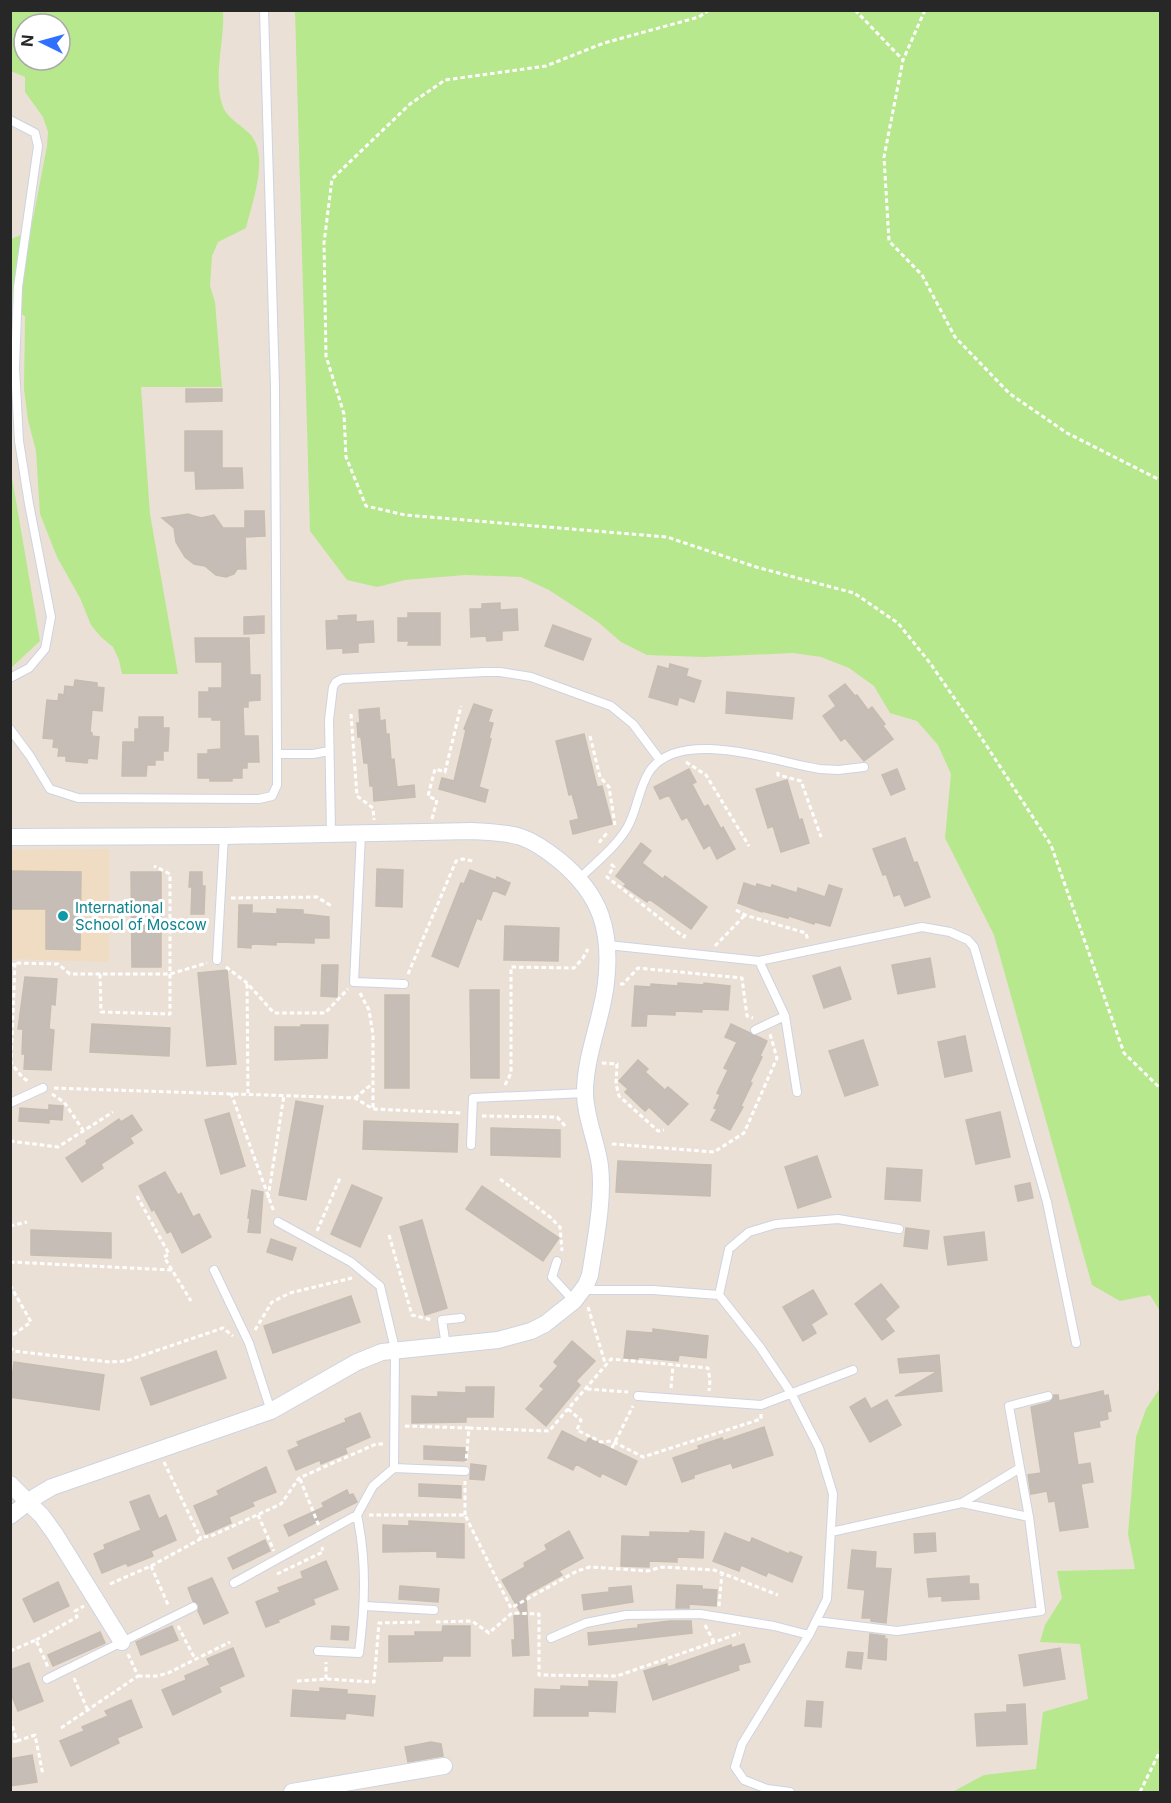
<svg xmlns="http://www.w3.org/2000/svg" width="1171" height="1803" viewBox="0 0 1171 1803" font-family="Inter,sans-serif">
	<rect width="100%" height="100%" fill="#ebe0d6"/>
	<path fill="#efdcc3" d="M109 849V962L11 959V850Z"/>
	<path fill="#b7e88d" fill-rule="evenodd" d="M11 11H223C225 39 213 76 222 104 226 118 240 124 250 134 270 156 252 203 246 228L218 242 212 256 210 286 215 302 222 387H141L150 514 178 674H122L119 660 113 647 101 637 91 625 80 598 57 557 40 514 36 451 28 420 24 389 25 316 11 309V239L26 233 33 219 47 146 48 132 43 117 25 92V77L11 71ZM24 24H60V60H24Z
		M295 11H1160V1311L1150 1295 1120 1301 1092 1285 994 935 945 838 951 774 938 745 917 721 890 713 874 686 849 668 821 657 793 653 704 657 647 655 621 642 598 622 549 590 521 577 465 575 405 580 377 587 347 580 310 531Z
		M10 466 40 641 11 668H10Z
		M1160 1388V1792H952L984 1775 1036 1769 1043 1712 1088 1699 1080 1644 1040 1642 1045 1625 1062 1598 1057 1571 1135 1569 1128 1534 1136 1437 1146 1409Z"/>
	<path fill="#c6bdb7" stroke="#c6bcb0" stroke-width="1.5" d="M186 389H222V401L186 402Z
		M185 431H222V468H242L243 488 196 489 195 471H185Z
		M245 511H264L265 536 245 537 246 569H237L234 574 226 577 216 575 205 566 194 564 185 557 176 542 174 528 162 518 188 514 201 518 214 515 223 528H245Z
		M500 603V610L517 609 518 630 502 631V640L487 641 486 636 471 637 470 609H482V604Z
		M408 613H440V645H408L409 641H398V618H408Z
		M356 615V622L373 621 374 642 358 643V652L343 653V648L327 649 326 621 339 620 338 616Z
		M264 616V633L244 634V617Z
		M553 625 591 639 583 660 545 646Z
		M195 638H249L250 675H260V700L248 701V707H243L244 736H258L259 762H247V768H242V778H232V781H210V778H198V754H208V750L221 749V720H212V717H199V692H209V688H222V662H196Z
		M670 664 688 669 686 676 701 681 694 702 679 697 677 705 649 697 658 666 669 669Z
		M75 680 97 683V687L104 688 102 711 92 710 90 732 92 733V736L99 737 97 759 88 758 87 763 66 761V756H58L59 748 53 747 54 739 43 738 47 700 58 701 59 694 64 695 65 686 74 687Z
		M845 684 855 696 857 695 868 710 872 707 885 724 883 726 893 739 864 761 845 738 841 741 823 716 836 706 829 696Z
		M727 692 794 698 792 719 726 713Z
		M474 704 492 710 488 722 493 723 489 738 491 739 479 787 488 790 485 802 439 789 442 778 454 781 466 730 464 729Z
		M379 708 380 721 385 720 386 734H389L391 760 394 759 397 787 414 785 415 797 374 801 373 786H370L368 763H364L361 737H358L357 723H360L359 710Z
		M139 717H163V728H169L168 751H163V760H155V765H147L146 776H122L123 742H135V729H139Z
		M584 734 597 787 602 786 612 824 573 834 570 821 579 819 572 794 569 795 556 741Z
		M689 769 696 782 692 784 704 807 708 805 721 829 723 827 735 849 717 859 710 845 704 849 687 817 682 820 669 795 660 799 654 787Z
		M897 769 905 789 891 795 882 775Z
		M787 780 799 820 802 819 809 843 781 852 773 826 768 828 756 789Z
		M905 838 914 863 917 862 930 897 905 906 900 894 894 896 886 874 883 875 873 849Z
		M641 843 651 851 642 863 663 879 665 876 707 907 691 929 649 899 647 902 624 886 626 884 616 876Z
		M377 869 403 870 402 907 376 906Z
		M470 870 496 880 497 877 510 883 505 895 493 890 481 920 477 918 458 967 432 956 461 883 464 884Z
		M10 871 81 872 80 950 46 949V909H10Z
		M131 872H161V967H132Z
		M190 872H202V886H205L204 914H191L192 887H189Z
		M744 883 756 887 757 884 771 888 772 885 797 893 798 888 825 897 829 885 842 889 830 926 815 922 814 924 789 916 788 918 762 911V912L738 903Z
		M239 905H252V913L277 914V909L303 910V914L329 917V938H314V943L276 942V945L251 944V948L238 947Z
		M505 926 559 928 558 961 504 960Z
		M930 958 935 987 898 994 892 965Z
		M322 965H338L337 997 321 996Z
		M840 967 851 999 824 1008 813 976Z
		M227 970 236 1064 207 1066 198 973Z
		M25 977 57 979 55 1005 51 1004 49 1029 54 1030 51 1070 24 1069 25 1054H22L23 1029H18Z
		M678 983 704 985V983L730 986 728 1010 702 1009V1012L675 1011V1015L647 1014 646 1026H632L635 986 651 987V984L678 986Z
		M470 990H499V1078H471Z
		M385 995H409V1088H385Z
		M92 1024 170 1028 169 1056 90 1052Z
		M731 1024 767 1041 760 1056 762 1057 750 1082 752 1083 741 1106 743 1107 730 1130 711 1120 717 1109 714 1108 720 1095 717 1093 728 1070 724 1068 737 1042 725 1037Z
		M301 1025H328L327 1058 275 1060V1027H301Z
		M965 1036 972 1071 945 1077 938 1042Z
		M863 1040 878 1085 845 1096 829 1051Z
		M638 1060 648 1069 645 1072 665 1090 668 1087 688 1104 668 1125 649 1107 645 1111 625 1092 628 1089 619 1081Z
		M296 1101 323 1106 306 1200 279 1195Z
		M49 1105 63 1106 62 1120 49 1119V1123L19 1121 20 1108 49 1110Z
		M1000 1112 1010 1157 976 1164 966 1120Z
		M229 1113 245 1166 221 1174 205 1120Z
		M132 1115 142 1130 130 1138 133 1143 101 1164 103 1168 82 1182 66 1158 87 1144 86 1141 97 1134 119 1119 121 1122Z
		M364 1121 458 1124 457 1152 363 1149Z
		M491 1128 560 1130V1157L491 1155Z
		M817 1156 831 1197 798 1208 785 1167Z
		M618 1161 711 1165 710 1196 616 1192Z
		M887 1168 922 1170 920 1201 885 1199Z
		M165 1172 178 1195 181 1193 193 1217 199 1214 211 1237 182 1253 171 1231 167 1233 154 1209 152 1211 139 1186Z
		M1030 1183 1033 1198 1018 1201 1015 1186Z
		M352 1185 382 1198 360 1247 331 1234Z
		M482 1186 559 1238 543 1261 466 1209Z
		M252 1190 263 1192 260 1233 248 1232 250 1218H248Z
		M422 1220 447 1308 425 1315 400 1227Z
		M906 1228 929 1231 927 1249 904 1246Z
		M31 1230 111 1233V1258L31 1255Z
		M984 1232 987 1260 948 1265 944 1237Z
		M271 1239 296 1248 292 1260 267 1252Z
		M881 1284 899 1307 885 1319 894 1331 882 1340 855 1304Z
		M813 1290 827 1314 811 1324 816 1333 803 1341 783 1307Z
		M351 1296 360 1322 273 1353 264 1326Z
		M653 1329 708 1336 706 1358 679 1355 678 1361 638 1357V1359L624 1358 627 1331 653 1333Z
		M572 1341 595 1361 576 1381 580 1385 546 1426 526 1409 544 1389 540 1386 558 1366 554 1362Z
		M216 1351 226 1378 151 1405 141 1378Z
		M939 1355 942 1391 895 1396 940 1370 900 1373 898 1359Z
		M14 1362 104 1375 99 1410 10 1397Z
		M466 1387H494L493 1417H466V1422L412 1423V1396L438 1397V1392L466 1393Z
		M1103 1391 1104 1396 1108 1395 1111 1411 1107 1412 1108 1419 1099 1421 1100 1427 1073 1432 1078 1465 1090 1463 1093 1482 1081 1484 1088 1527 1060 1531 1055 1501 1049 1502 1047 1491 1031 1494 1028 1475 1041 1473 1031 1407 1050 1402 1054 1395H1058L1059 1401Z
		M865 1398 871 1409 887 1400 901 1425 870 1442 850 1407Z
		M360 1413 370 1437 345 1448 347 1453 321 1464 320 1460 296 1470 288 1451 299 1446 297 1442 346 1422 345 1419Z
		M764 1427 773 1455 733 1468 731 1463 694 1475V1478L682 1482 673 1458 699 1449 698 1446 722 1438 723 1441Z
		M562 1431 586 1443 589 1438 637 1461 626 1485 602 1473 600 1477 576 1464 573 1470 548 1458Z
		M424 1446 466 1448V1461L424 1459Z
		M471 1464 486 1466 484 1480 470 1479Z
		M266 1467 276 1492 252 1502 254 1506 229 1517 231 1523 206 1534 194 1506 219 1495 217 1491Z
		M419 1484 461 1486V1498L419 1496Z
		M347 1490 349 1495 353 1494 357 1502 289 1536 284 1525 324 1507 322 1503Z
		M149 1495 159 1519 166 1515 176 1540 151 1551 153 1556 128 1566 126 1563 102 1573 94 1554 105 1549 104 1545 141 1530 130 1502Z
		M409 1521 464 1524V1558L437 1557V1551L383 1552V1525L409 1526Z
		M569 1531 583 1558 559 1571 562 1575 526 1595 529 1655 513 1656 512 1640H515L514 1616 522 1615 502 1580 525 1567 524 1563 547 1550 545 1545Z
		M690 1531 704 1532 703 1558 677 1557V1562L649 1561V1567L621 1566 622 1536 650 1537V1532L690 1533Z
		M725 1533 750 1543 752 1538 789 1554 790 1552 802 1557 792 1582 768 1572 766 1576 741 1565 739 1571 713 1561Z
		M935 1533 936 1551 915 1553 914 1534Z
		M265 1540 270 1551 233 1569 228 1558Z
		M852 1550 876 1552 875 1568 891 1569 886 1623 871 1621V1618H862L865 1590 848 1588Z
		M326 1561 338 1589 313 1599 315 1604 278 1620 279 1622 266 1627 256 1602 280 1592 278 1588 303 1578 301 1572Z
		M969 1576V1584H978L979 1599 942 1601V1596L929 1597 927 1579Z
		M212 1578 228 1613 204 1624 198 1611 199 1605 193 1601 188 1588Z
		M58 1582 69 1606 34 1622 23 1599Z
		M677 1585 702 1586V1589L717 1590 716 1606 689 1604V1608H676Z
		M400 1586 439 1589 438 1602 399 1599Z
		M631 1586 633 1602 584 1610 582 1595 609 1592V1588Z
		M670 1621H691L692 1633 589 1645 588 1633 638 1628V1625Z
		M172 1626 178 1640 141 1655 136 1642Z
		M332 1626 349 1627 348 1640 331 1639Z
		M443 1626H470V1656H443L442 1661 389 1662V1636H415V1632H442Z
		M100 1632 105 1643 53 1666 48 1655Z
		M870 1634 885 1636 884 1639H887L886 1660 868 1658Z
		M744 1644 750 1662 738 1665 739 1670 653 1700 644 1671 667 1664 668 1667 731 1645 732 1648Z
		M233 1648 244 1676 219 1687 221 1692 173 1715 162 1690 186 1680 185 1676 210 1665 207 1659Z
		M1060 1648 1065 1679 1024 1686 1019 1655Z
		M848 1652 863 1653 861 1669 846 1667Z
		M29 1663 43 1701 18 1711 10 1691V1670Z
		M589 1681 617 1682 615 1712 588 1711V1716H534L535 1689 561 1690V1686L589 1687Z
		M320 1688 347 1690V1694L375 1696 373 1716 346 1713 345 1719 291 1716 293 1690 320 1692Z
		M131 1700 142 1727 117 1738 119 1743 71 1766 60 1741 84 1731 82 1727 108 1716 105 1711Z
		M807 1701 823 1702 821 1727 805 1726Z
		M1025 1704 1027 1744 977 1746 975 1714 1007 1712V1705Z
		M431 1742 441 1744 443 1756 408 1762 405 1747Z
		M32 1755 37 1782 10 1786V1759Z"/>
	<g fill="none" stroke-linecap="round" stroke-linejoin="round">
		<g stroke="#ccd3e2" stroke-width="10">
			<path id="lane" d="M264 10 275 387 277 754H313L329 751
				M10 120 35 133 38 146 18 287 15 368 19 441 29 504 51 617 45 649 29 668 10 678
				M10 729 30 756 50 789 78 798 259 799 272 796 277 785V754
				M331 833 329 720 333 687 336 682 342 679 484 672H500L531 677 611 706 633 724 660 760
				M361 834 354 982 404 984
				M579 879C595 863 615 848 627 828 637 811 638 790 649 772 679 726 775 762 820 769L838 770 864 767
				M608 945 759 961 922 927 950 932 968 940 974 947 977 957 1047 1202 1076 1343
				M217 960 224 836
				M759 961 785 1016 797 1092
				M755 1030 785 1016
				M10 1103 43 1088
				M471 1145 473 1098 585 1093
				M278 1222 351 1262 380 1286 395 1349 394 1468 373 1486 357 1515C367 1562 365 1605 359 1653L318 1651
				M557 1261 552 1277 574 1301
				M214 1270 249 1343 271 1411
				M583 1290H653L719 1295 760 1347 791 1393 819 1448 833 1494 827 1599 809 1635 742 1744 735 1767 744 1780 767 1789 790 1792
				M719 1295 729 1249 749 1232 776 1224 838 1219 899 1229
				M446 1346 442 1320 461 1318
				M638 1396 761 1405 853 1370
				M394 1468 465 1471
				M1020 1468 1009 1406 1048 1396
				M962 1503 1020 1468 1029 1517
				M234 1583 357 1515
				M365 1606 434 1610
				M816 1621 897 1631 1041 1611 1029 1517 962 1503 831 1532
				M551 1638 586 1623 626 1615 700 1614 774 1626 809 1635
				M47 1679 193 1607"/>
		</g>
		<g stroke="#ccd3e2" stroke-width="18">
			<path id="street" d="M10 837 224 836 472 831C488 832 506 832 521 837 535 842 549 852 560 861 601 895 612 931 606 983 602 1019 586 1053 585 1090 584 1114 597 1142 600 1166 604 1200 595 1242 590 1275L586 1285 574 1301 545 1324 531 1331 498 1340 382 1352 357 1362 271 1411 52 1487 35 1497 10 1516
				M10 1484 42 1516 55 1534 122 1642
				M292 1792 444 1766"/>
		</g>
		<path stroke="#fff" stroke-width="3" stroke-dasharray="4.5 3" stroke-linecap="butt" d="M709 10 699 17 604 43 546 66 445 80 410 104 332 179 324 243 326 356 344 414 346 457 366 506 405 515 667 537 756 567 854 593 898 623 930 663 975 728 1051 845 1124 1053 1160 1088
			M855 10 903 60
			M925 10 903 60 884 157 889 241 922 275 955 337 1010 394 1067 433 1160 480
			M351 714 357 796 373 808 374 820
			M590 736 600 777 609 787 615 825
			M686 762 706 775 749 846
			M778 772V775L801 781 821 837
			M432 819 437 800 428 796 435 769 445 772 461 706
			M600 843V841L608 832
			M611 864 614 867 607 877 684 937 686 933
			M231 898 317 897 333 907
			M736 910 745 915 806 933 808 941
			M715 946 745 915
			M15 963 11 1063 23 1078 30 1082
			M10 966 15 963 58 964 70 974H170L207 963
			M226 967 247 983 274 1013H325L348 989
			M100 974 101 1012 170 1014V874L154 866
			M408 974 456 861 463 859 473 861
			M247 984 248 1093
			M620 984H623L638 968 742 978 747 1016 753 1018
			M360 993 369 1010 373 1035V1109
			M602 1063 617 1064 616 1084 619 1096 658 1131 664 1130
			M505 1085 511 1073V967L574 968 583 958 588 949
			M54 1088 355 1098 373 1109 461 1113
			M231 1093 274 1212
			M52 1094 64 1102 83 1130
			M355 1098 372 1084
			M482 1116 557 1117 567 1128
			M10 1141 58 1147 113 1112
			M612 1144 714 1152 744 1133 777 1058 770 1034
			M500 1179 550 1217 560 1227 562 1251
			M137 1196 169 1254 164 1257 191 1301
			M268 1198 284 1095
			M10 1226 27 1222
			M317 1231 340 1178
			M389 1235 412 1315 432 1320
			M10 1262 172 1270
			M10 1285 31 1322 10 1337
			M588 1307 606 1366
			M255 1330 272 1302 290 1293 352 1278
			M10 1347 13 1351 110 1362 126 1361 223 1328 233 1336
			M671 1388 673 1365
			M587 1389 628 1392
			M568 1409 581 1420 577 1430 601 1442 612 1441 643 1457 761 1419V1414
			M405 1426 469 1428 466 1462
			M469 1428 549 1431 611 1359 708 1368 710 1380 709 1391
			M612 1448 633 1406
			M164 1462 201 1539
			M300 1479 319 1526
			M258 1515 274 1551
			M369 1515H465L511 1608 577 1571 590 1567 648 1571 662 1567 714 1570 778 1595
			M465 1515V1481
			M151 1566 169 1607
			M277 1574 323 1552 322 1547
			M110 1584 151 1566 204 1537 211 1536 281 1504 299 1478 376 1444H384
			M719 1606 722 1573
			M436 1622 472 1621 489 1633 512 1613 539 1614V1675L617 1676 740 1633
			M705 1625 714 1642
			M178 1626 195 1659
			M36 1640 77 1617 75 1611 84 1606
			M10 1651 36 1640 48 1667
			M138 1676H157L168 1673 230 1642
			M74 1678 88 1711
			M326 1679V1662
			M297 1681 326 1679 374 1682 379 1623 420 1622
			M10 1719 17 1741 10 1742
			M61 1728 138 1676 128 1654
			M17 1741 35 1735 43 1775
			M1140 1792 1160 1751"/>
		<use href="#lane" stroke="#fff" stroke-width="8"/>
		<use href="#street" stroke="#fff" stroke-width="16"/>
	</g>
	<circle fill="#0f9aa8" stroke="#fff" stroke-width="2" cx="63" cy="916" r="6"/>
	<g text-anchor="middle" dominant-baseline="central" stroke-width="6" stroke-linejoin="round" paint-order="stroke">
		<g font-size="15" fill="#0d838f" stroke="#fff" text-anchor="start">
			<text x="75" y="907">International<tspan x="75" dy="17">School of Moscow</tspan></text>
		</g>
	</g>
	<rect width="1171" height="1803" fill="none" stroke="#272727" stroke-width="24"/>
	<g transform="translate(42 42) rotate(275)"><circle r="28" fill="#ffffff" stroke="#a9a9a9" stroke-width="1.5"/>
	<path d="M0-4.5L10 22L0 15L-10 22Z" fill="#3070ff"/>
	<text y="-9" font-size="16" font-weight="bold" text-anchor="middle" fill="#272727">N</text>
	</g>
</svg>
